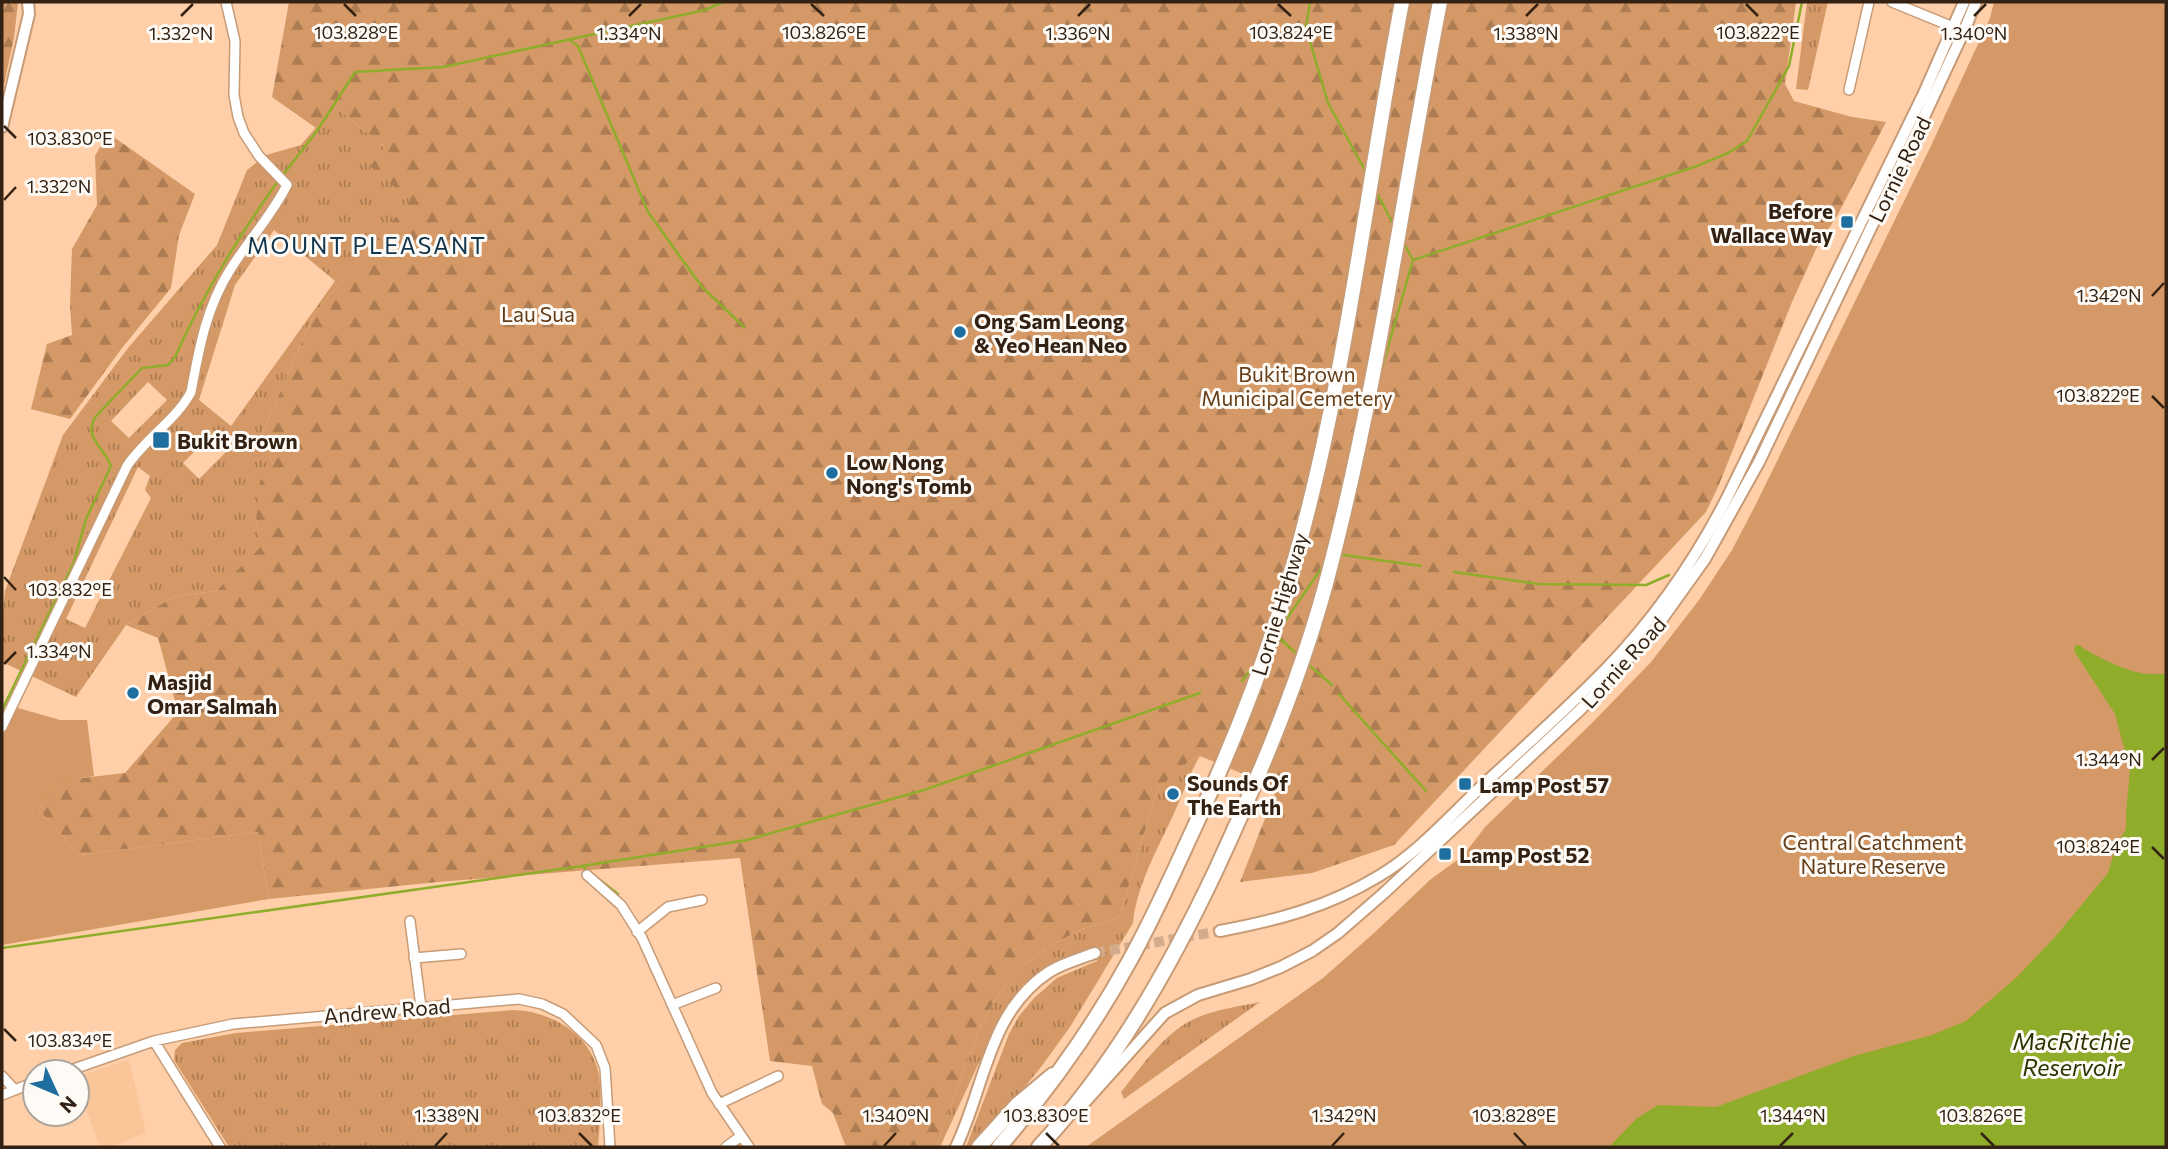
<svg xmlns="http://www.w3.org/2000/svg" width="2168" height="1149" viewBox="0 0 2168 1149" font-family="Commissioner,sans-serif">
	<defs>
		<pattern id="grass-tufts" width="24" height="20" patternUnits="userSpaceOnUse" patternTransform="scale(1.75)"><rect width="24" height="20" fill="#d49966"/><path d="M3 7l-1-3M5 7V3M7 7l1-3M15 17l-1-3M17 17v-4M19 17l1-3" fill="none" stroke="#ad7c53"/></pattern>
		<pattern id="forest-firs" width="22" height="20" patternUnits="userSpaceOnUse" patternTransform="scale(1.75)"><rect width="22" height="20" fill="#d49966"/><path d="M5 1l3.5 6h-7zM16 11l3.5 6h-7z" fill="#ad7c53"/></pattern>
	</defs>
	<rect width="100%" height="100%" fill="#fecfa9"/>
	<path fill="#f9c599" d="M129 1060 146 1133 110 1147H100L77 1084V1077Z"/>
	<path fill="url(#grass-tufts)" fill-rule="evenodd" d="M1807 2H1828L1808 90 1796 89Z
		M334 106 385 147 371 166 411 199 314 314 261 436 273 464 256 522 261 548 216 591 175 596 126 625 76 697 2 662V620L5 591 63 435 128 348 217 245 247 170 266 155 301 145ZM274 230 335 281 231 426 199 400 235 285ZM148 382 167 400 129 438 111 421ZM215 431 231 447 199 479 183 463ZM138 467 150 476 145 490 151 498 85 628 66 619Z
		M1200 756C1189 774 1184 792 1175 811 1159 847 1137 883 1133 923L1070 1027 1041 1067 976 1147H966L1009 1034 1019 1016 1034 998 1057 978 1097 961 1094 947C1077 953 1060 958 1045 969 1009 994 994 1030 976 1069 964 1095 952 1121 940 1147H936L978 1031 992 1005 1008 981 1027 962 1055 943 1082 929 1119 918 1157 790 1189 761Z
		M1260 1002 1124 1099 1121 1092C1144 1064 1166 1029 1201 1016 1219 1009 1241 1006 1260 1002Z
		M514 1010C551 1011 592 1035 599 1075 602 1099 600 1123 598 1147H229L174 1060 175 1050 182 1043 236 1033Z"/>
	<path fill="url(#forest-firs)" d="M2 2 18 3 14 38 2 93Z
		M289 2H1796L1785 84 1794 101 1852 117 1886 122 1838 214 1816 249 1792 302 1718 487 1706 512 1394 845 1312 873 1240 882 1277 788 1200 756 1189 761 1157 790 1119 918 1082 929 1055 943 1027 962 1008 981 992 1005 978 1031 936 1147H846L833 1113 822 1104 812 1066 770 1061 740 858 438 882 269 899 258 832 79 855 39 810 47 792 65 780 125 773 178 712 158 638 126 625 175 596 216 591 260 548 256 522 260 481 273 464 261 436 314 314 410 200 370 166 385 147 334 106 316 128 272 97Z
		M108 133 195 194 179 235 171 288 122 348 70 419 31 409 47 344 72 335 70 305 72 249 97 205 95 156Z"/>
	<path fill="#d49966" d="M1994 2H2166V1147H1086L1323 978 1374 933 1431 879 1463 856 1485 827 1593 722 1651 662 1699 600 1732 550 1756 504 1929 150 1990 18Z
		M18 708 60 720H87L94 776C64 781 53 780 39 810L79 855 258 832 269 899 2 945V733Z"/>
	<path fill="#90ac2b" d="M2079 645C2093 656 2132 674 2149 674 2156 675 2160 672 2166 675V1147H1609L1636 1119 1658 1105 1716 1107 1854 1056 1932 1035 1966 1021 2017 977 2055 937 2108 873 2116 846 2126 829V813L2130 770 2115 714 2074 651 2075 646Z"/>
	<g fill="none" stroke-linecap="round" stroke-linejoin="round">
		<path stroke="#90ac2b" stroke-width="2.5" d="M1310 2 1306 28 1328 103 1367 174
			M571 41 578 46 648 212 702 287 744 327
			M282 176 317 131 355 72 443 67 705 10 723 2
			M1375 189 1393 224
			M1413 260 1697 166 1728 153 1747 141 1789 66 1802 2
			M1382 368 1413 260 1403 242
			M1337 554 1421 566
			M1454 572 1538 584 1646 585 1669 575
			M1281 627 1325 563
			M1277 636 1298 655
			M1308 664 1332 685
			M1242 681 1255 664
			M1339 694 1426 791
			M2 710 74 562 86 519 111 466C104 446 82 438 96 416L142 368 168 365 175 357C203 294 238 237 278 181
			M582 866 618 894
			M2 948 582 866 747 840 924 790 1200 693"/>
		<path stroke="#d5ac8b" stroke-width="10" stroke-dasharray="10 5" stroke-linecap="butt" d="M1095 953 1220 931"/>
		<g stroke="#c79b76" stroke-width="12">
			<path id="minor" d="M1892 2 1958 29
				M1849 90 1869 2
				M2 727 127 466C145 439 177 419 191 392 199 349 206 308 230 270 248 241 272 215 287 185L259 156 244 133 238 117 234 95 235 41 226 2
				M587 875 621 905 642 938 712 1093 749 1147
				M410 921 421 1007
				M637 932 668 907 702 900
				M414 958 461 954
				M672 1005 716 988
				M154 1041 220 1147
				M65 1072 154 1041 233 1024 519 999 542 1004 563 1014 596 1045 605 1068 610 1147
				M2 1076 15 1090
				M2 1095 35 1082
				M719 1104 778 1076
				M726 1147 741 1136"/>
		</g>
		<g stroke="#c79b76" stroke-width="14">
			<path id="tertiary" d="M2 127 29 14 28 2
				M1220 931C1278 920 1328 907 1379 876 1418 853 1450 816 1483 785 1524 747 1567 709 1606 669 1655 618 1696 559 1728 496L1924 93 1964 2
				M1078 1110 1165 1013 1198 995 1251 979 1281 967 1312 951 1338 933 1384 893 1580 710 1650 636 1705 559 1759 462 1922 121 1964 31 1976 2
				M956 1147C985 1087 988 1012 1049 972 1063 963 1079 959 1095 953"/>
		</g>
		<g stroke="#c79b76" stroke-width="18">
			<path id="primary" d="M979 1147 1017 1105 1053 1075"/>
		</g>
		<g stroke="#c79b76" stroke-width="18">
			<path id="trunk" d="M999 1147C1048 1090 1094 1026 1130 960 1154 917 1174 871 1195 826 1234 742 1268 656 1293 566 1346 382 1366 190 1402 2
				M1039 1147C1113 1068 1169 969 1215 872 1260 775 1302 676 1329 572 1378 385 1403 192 1440 2"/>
		</g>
		<use href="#minor" stroke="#fff" stroke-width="9"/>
		<use href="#tertiary" stroke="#fff" stroke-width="10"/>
		<use href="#primary" stroke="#fff" stroke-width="14"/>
		<use href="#trunk" stroke="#fff" stroke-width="14"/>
	</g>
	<path fill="none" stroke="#332213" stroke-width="2.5" d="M344 4 356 16M811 4 824 16M1278 4 1291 16M1746 4 1758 16M181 16 193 4M629 16 641 4M1078 16 1090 4M1526 16 1538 4M1974 16 1986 4M4 126 16 138M4 200 16 187M2152 296 2164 283M2152 396 2164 408M4 577 16 590M4 664 16 652M2152 760 2164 748M2152 847 2164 859M4 1029 16 1041M579 1133 592 1146M1046 1133 1059 1146M1514 1133 1526 1146M1981 1133 1994 1146M435 1146 447 1133M884 1146 896 1133M1332 1146 1344 1133M1780 1146 1793 1133"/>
	<g fill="#1e6ea0" stroke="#fefaf6" stroke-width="2.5">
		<rect x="1840" y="215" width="14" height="14" rx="3.5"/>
		<circle cx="960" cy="332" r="7"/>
		<rect x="152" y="431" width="18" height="18" rx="3.5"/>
		<circle cx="832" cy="473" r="7"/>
		<circle cx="133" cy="693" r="7"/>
		<rect x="1458" y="777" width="14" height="14" rx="3.5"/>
		<circle cx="1173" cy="794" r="7"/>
		<rect x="1438" y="847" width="14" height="14" rx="3.5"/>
	</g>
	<g text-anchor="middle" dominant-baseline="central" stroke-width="6" stroke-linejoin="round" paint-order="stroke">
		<g font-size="21" fill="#332213" stroke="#fefaf6">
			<text transform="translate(1899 169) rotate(-64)">Lornie Road</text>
			<text transform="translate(1279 604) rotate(-73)">Lornie Highway</text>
			<text transform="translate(1623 662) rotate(-48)">Lornie Road</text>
			<text transform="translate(387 1010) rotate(-5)">Andrew Road</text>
		</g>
		<g font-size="21" font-weight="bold" fill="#332213" stroke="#fefaf6" text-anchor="start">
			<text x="1833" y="210" text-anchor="end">Before<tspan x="1833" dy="24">Wallace Way</tspan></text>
			<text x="974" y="320">Ong Sam Leong<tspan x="974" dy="24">&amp; Yeo Hean Neo</tspan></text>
			<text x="177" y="440">Bukit Brown</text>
			<text x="846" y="461">Low Nong<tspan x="846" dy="24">Nong's Tomb</tspan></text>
			<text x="147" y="681">Masjid<tspan x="147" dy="24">Omar Salmah</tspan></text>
			<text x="1187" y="782">Sounds Of<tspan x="1187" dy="24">The Earth</tspan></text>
			<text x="1479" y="784">Lamp Post 57</text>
			<text x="1459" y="854">Lamp Post 52</text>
		</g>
		<g font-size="21" fill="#633d19" stroke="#fefaf6">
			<text x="538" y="313">Lau Sua</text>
			<text x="1297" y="373">Bukit Brown<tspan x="1297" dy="24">Municipal Cemetery</tspan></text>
			<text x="1873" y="841">Central Catchment<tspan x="1873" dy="24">Nature Reserve</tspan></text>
		</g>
		<g font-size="23" letter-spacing="2" fill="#0f344d" stroke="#fefaf6">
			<text x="367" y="245">MOUNT PLEASANT</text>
		</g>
		<g font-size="23" font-style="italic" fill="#2a3401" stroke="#fefaf6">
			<text x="2072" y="1041">MacRitchie<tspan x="2072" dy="26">Reservoir</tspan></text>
		</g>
	</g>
	<g font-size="18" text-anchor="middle" fill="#332213" stroke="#fefaf6" stroke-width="6" stroke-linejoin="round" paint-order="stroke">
		<text x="356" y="39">103.828°E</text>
		<text x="824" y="39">103.826°E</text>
		<text x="1291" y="39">103.824°E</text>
		<text x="1758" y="39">103.822°E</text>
		<text x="181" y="40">1.332°N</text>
		<text x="629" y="40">1.334°N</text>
		<text x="1078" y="40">1.336°N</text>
		<text x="1526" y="40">1.338°N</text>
		<text x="1974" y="40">1.340°N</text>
		<text x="70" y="145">103.830°E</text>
		<text x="59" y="193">1.332°N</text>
		<text x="2109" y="302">1.342°N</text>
		<text x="2098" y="402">103.822°E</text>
		<text x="70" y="596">103.832°E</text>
		<text x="59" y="658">1.334°N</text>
		<text x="2109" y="766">1.344°N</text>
		<text x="2098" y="853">103.824°E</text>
		<text x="70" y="1047">103.834°E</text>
		<text x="447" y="1122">1.338°N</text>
		<text x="896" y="1122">1.340°N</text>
		<text x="1344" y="1122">1.342°N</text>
		<text x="1793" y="1122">1.344°N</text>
		<text x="579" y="1122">103.832°E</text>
		<text x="1046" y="1122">103.830°E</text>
		<text x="1514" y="1122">103.828°E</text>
		<text x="1981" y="1122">103.826°E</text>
	</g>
	<rect width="2168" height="1149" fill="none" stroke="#332213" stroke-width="7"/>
	<g transform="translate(56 1093) rotate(134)"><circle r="33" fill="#fefaf6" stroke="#ada49b" stroke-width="2"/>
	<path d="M0-5L12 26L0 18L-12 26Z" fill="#1e6ea0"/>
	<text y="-10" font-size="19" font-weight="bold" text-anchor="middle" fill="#332213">N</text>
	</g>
</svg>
